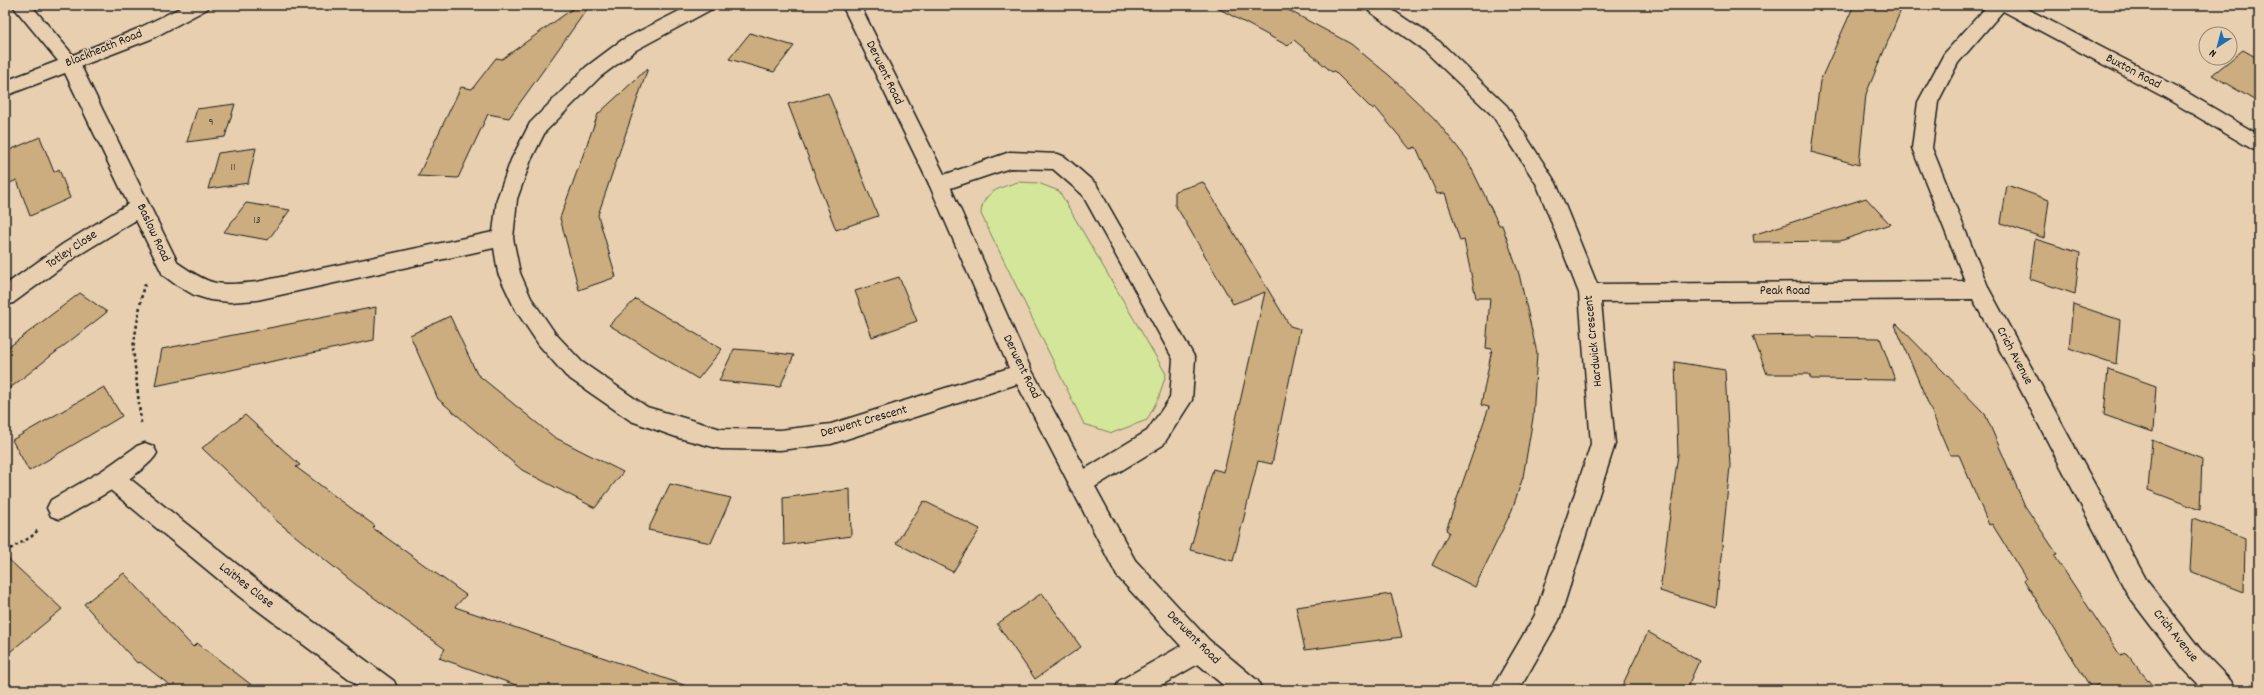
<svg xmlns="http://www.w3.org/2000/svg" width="2264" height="695" viewBox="0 0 2264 695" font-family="Dekko,sans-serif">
	<rect width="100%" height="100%" fill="#e8cfb0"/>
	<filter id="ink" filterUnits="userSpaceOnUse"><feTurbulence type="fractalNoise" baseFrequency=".025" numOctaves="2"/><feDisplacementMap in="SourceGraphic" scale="8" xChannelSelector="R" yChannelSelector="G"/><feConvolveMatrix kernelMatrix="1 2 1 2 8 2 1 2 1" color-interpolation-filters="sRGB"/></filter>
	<g filter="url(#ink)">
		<path fill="#d4e69a" stroke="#78815b" d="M1018 182 1038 183 1059 191 1166 374 1159 397 1147 420 1112 433 1084 424 981 214C982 192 999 188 1018 182Z"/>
		<path fill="#cbad7f" stroke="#1c1c1c" d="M578 5H590L509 118 488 114 458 178 418 176 461 87 472 89 496 58 502 59Z
			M1212 5H1279L1351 44 1390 76 1435 119 1467 159 1499 225H1502L1519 274 1537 353 1533 418 1523 477 1512 510 1475 587 1432 565 1449 532 1446 530 1489 407 1481 405 1492 349 1486 348 1490 298H1476L1464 240 1460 241 1445 193 1437 194 1416 147 1410 149 1375 107 1372 109 1334 71 1332 72 1294 40 1288 46Z
			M1854 5H1903L1866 94 1859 165 1811 152 1820 81Z
			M750 33 794 46 774 72 729 59Z
			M2243 50 2259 59V103L2212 75Z
			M648 68 598 215 616 277 579 290 560 218 598 114Z
			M828 93 878 216 836 230 788 104Z
			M235 104 225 137 187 142 197 109Z
			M40 137 54 172 59 169 70 198 30 216 17 180 5 185V152Z
			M256 148 248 183 208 189 218 153Z
			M1203 182 1290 326 1300 329 1272 464 1258 461 1233 561 1190 550 1213 469 1224 472 1265 292 1233 304 1182 216 1175 205V191Z
			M2007 185 2049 200 2044 238 2001 223Z
			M1866 198 1890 224 1840 241 1754 242 1753 235Z
			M246 203 290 210 268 240 224 232Z
			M2035 239 2080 253 2075 294 2030 279Z
			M899 277 917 321 872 337 855 291Z
			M80 293 107 312 5 392V350Z
			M636 299 722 349 698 379 609 325Z
			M2073 304 2120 320 2116 364 2069 348Z
			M376 307 374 340 155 386 162 349Z
			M450 316 477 374 554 437 623 472 595 508 522 470 438 399 410 335Z
			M1897 324 1985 414 2025 506 2057 554 2054 555 2120 655 2126 653 2156 690H2104L2100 684 2091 688 2024 580 2026 579 1992 524 1989 525 1959 455H1950L1895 325Z
			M1811 335 1812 337 1880 338 1895 380 1811 379 1809 374H1767L1753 336Z
			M734 349 761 351 794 355 780 387 719 381Z
			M1675 362 1725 370 1730 466 1716 608 1660 591 1678 454Z
			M2108 369 2156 386 2153 432 2104 415Z
			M104 387 122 416 29 471 12 440Z
			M245 415 300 465 296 467 375 526 373 528 466 595 455 607 684 685 683 690H530L439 658 445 649 355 584 273 518 274 517 202 448Z
			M2152 440 2202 459 2200 510 2148 490Z
			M670 484 731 498 711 543 648 530Z
			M850 489 851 536 784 545 783 498Z
			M924 501 980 529 953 572 896 543Z
			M2193 518 2245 538 2244 592 2190 571Z
			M5 556 62 609 5 656Z
			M124 573 193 647 197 643 258 690H176L140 662 137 663 84 604Z
			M1042 593 1081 647 1035 679 997 624Z
			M1391 594 1402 637 1305 650 1296 607Z
			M1648 632 1699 661 1686 690H1620Z"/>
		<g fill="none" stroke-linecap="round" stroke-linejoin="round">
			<g stroke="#1c1c1c" stroke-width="3">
				<path id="lane" d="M1010 152 1058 154 1065 157 1096 184 1195 358 1192 400 1163 445 1088 491 1080 495 1072 491 1068 484 1072 477 1147 431 1170 398 1173 359 1082 194 1053 169 1010 168 939 192 932 189 929 184 932 179Z
					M145 443 153 446 157 453C147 473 88 503 67 516L59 519 51 516 47 508 51 500 103 470 137 446Z"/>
			</g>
			<g stroke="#1c1c1c" stroke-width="3">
				<path id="street" d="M12 5H31L73 55 137 29 186 5H210L207 9 151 39 81 66 178 263C211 286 217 286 257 282L493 232 497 199 511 160 530 123 586 67 622 40 691 5H715L712 9 636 50 600 77 545 132 531 160 517 199 513 238 520 273 531 298 555 333 582 362 647 407 721 429 780 430 831 424 1009 368 929 184 842 5H860L949 184 1031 369 1135 560 1209 640 1258 681 1262 690H1229L1198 664 1153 690H1115L1119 681 1181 646 1117 576 1017 384 831 444 780 450 721 449 679 438 631 421 566 376 539 345 515 309 498 273 494 248 257 300 230 302 210 300 194 295 175 284 163 275 136 220 77 256 13 303 5 306V285L63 244 128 204 65 73 5 96V81L58 61Z
					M1363 5H1385L1440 42 1507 106 1556 183 1597 284 1965 281 1912 148 1918 102 1944 54 1988 5H2020L2178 87 2259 135V151L2252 149 2164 97 2003 11 1958 63 1938 102 1932 148 1989 289 2147 581 2201 650 2231 681 2235 690H2204L2183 668 2129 597 1973 299 1601 302 1615 444 1559 620 1519 690H1491L1535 615 1591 444 1579 293 1537 185 1493 116 1426 52 1366 9Z
					M111 466 119 470 258 581 394 681 398 690H364L240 597 103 484 99 477 103 470Z"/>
			</g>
			<path stroke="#1c1c1c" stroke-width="2.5" stroke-dasharray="3 3" stroke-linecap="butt" d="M141 423 133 348 143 288 146 284
				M5 552 31 537 38 530"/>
			<use href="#lane" fill="#e8cfb0" fill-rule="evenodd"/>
			<use href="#street" fill="#e8cfb0" fill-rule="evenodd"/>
		</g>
	</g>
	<g text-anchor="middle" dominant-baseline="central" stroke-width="3" stroke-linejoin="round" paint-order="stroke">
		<g font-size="11" fill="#484035">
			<text x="211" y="123">9</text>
			<text x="233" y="168">11</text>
			<text x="257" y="221">13</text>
		</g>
		<g font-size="13" fill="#1c1c1c" stroke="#e8cfb0">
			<text transform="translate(104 49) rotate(-22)">Blackheath Road</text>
			<text transform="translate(2133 72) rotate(28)">Buxton Road</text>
			<text transform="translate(884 73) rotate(64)">Derwent Road</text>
			<text transform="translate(153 233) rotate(65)">Baslow Road</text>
			<text transform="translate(72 250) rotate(-34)">Totley Close</text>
			<text x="1785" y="291">Peak Road</text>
			<text transform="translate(1594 341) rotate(-96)">Hardwick Crescent</text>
			<text transform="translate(2014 356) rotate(62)">Crich Avenue</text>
			<text transform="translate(1021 367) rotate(64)">Derwent Road</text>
			<text transform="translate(864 422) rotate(-16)">Derwent Crescent</text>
			<text transform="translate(246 586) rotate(38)">Laithes Close</text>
			<text transform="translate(2175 636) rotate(51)">Crich Avenue</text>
			<text transform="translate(1193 638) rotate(45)">Derwent Road</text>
		</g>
	</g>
	<rect width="2264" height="695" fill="none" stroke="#e8cfb0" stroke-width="20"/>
	<rect x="10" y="10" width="2244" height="675" fill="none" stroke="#1c1c1c" stroke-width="1.5" filter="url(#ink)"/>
	<g transform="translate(2218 46) rotate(216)"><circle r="19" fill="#e8cfb0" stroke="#968775"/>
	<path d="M0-3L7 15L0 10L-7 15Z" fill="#1f6fb2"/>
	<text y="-6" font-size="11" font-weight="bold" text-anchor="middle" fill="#1c1c1c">N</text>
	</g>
</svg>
